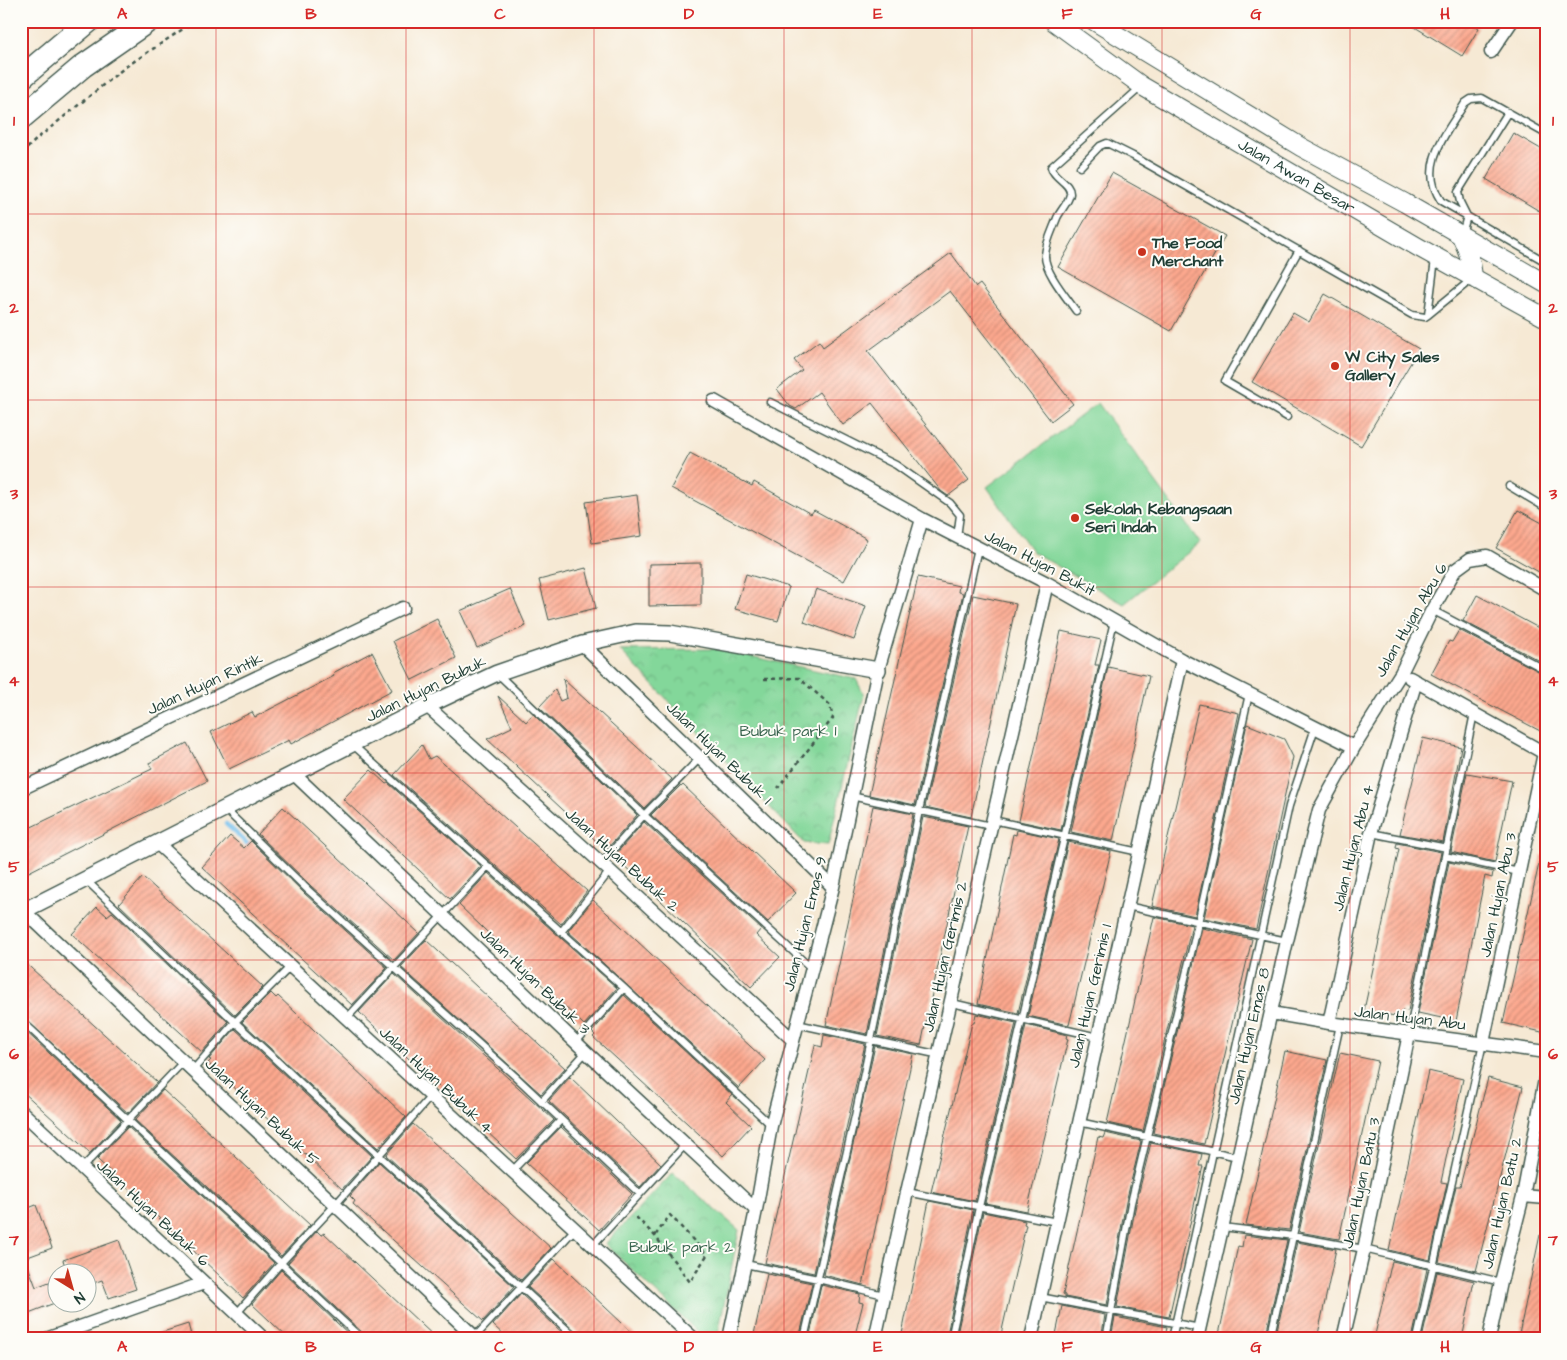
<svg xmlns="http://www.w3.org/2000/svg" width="1567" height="1360" viewBox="0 0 1567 1360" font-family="'Architects Daughter',sans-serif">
	<defs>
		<pattern id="park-crowns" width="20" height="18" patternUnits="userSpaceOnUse" patternTransform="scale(1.25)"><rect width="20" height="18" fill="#83d79a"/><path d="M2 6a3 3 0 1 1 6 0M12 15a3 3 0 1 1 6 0" fill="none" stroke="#71b985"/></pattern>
		<pattern id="building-hatch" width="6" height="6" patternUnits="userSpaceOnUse" patternTransform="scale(1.25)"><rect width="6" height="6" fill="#fda88e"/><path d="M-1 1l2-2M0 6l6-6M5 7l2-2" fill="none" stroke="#cc8a75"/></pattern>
	</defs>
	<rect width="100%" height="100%" fill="#fdfcf7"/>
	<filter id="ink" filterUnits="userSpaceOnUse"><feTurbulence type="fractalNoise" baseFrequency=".02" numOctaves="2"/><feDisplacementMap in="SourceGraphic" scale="10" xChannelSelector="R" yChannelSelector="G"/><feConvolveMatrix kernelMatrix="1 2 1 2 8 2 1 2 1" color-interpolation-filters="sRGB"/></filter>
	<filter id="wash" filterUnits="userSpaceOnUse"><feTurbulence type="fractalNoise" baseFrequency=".0096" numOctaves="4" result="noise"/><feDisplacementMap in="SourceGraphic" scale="20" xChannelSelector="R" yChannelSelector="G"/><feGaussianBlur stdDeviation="1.12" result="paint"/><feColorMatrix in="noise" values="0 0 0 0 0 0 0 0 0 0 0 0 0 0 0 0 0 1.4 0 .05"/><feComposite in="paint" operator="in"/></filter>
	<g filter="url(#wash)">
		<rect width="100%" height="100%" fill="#f6e9d4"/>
		<path fill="url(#park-crowns)" stroke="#518a67" d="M717 649 856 679 864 695 828 845 804 843 620 650Z
			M673 1173 739 1230 718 1334 705 1339 605 1244Z"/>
		<path fill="#83d79a" stroke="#518a67" d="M1098 403 1200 543 1124 604 1033 552 987 487Z"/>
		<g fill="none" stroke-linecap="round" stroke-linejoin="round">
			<path stroke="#73c0ed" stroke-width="4.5" d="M226 824 252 848"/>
		</g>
		<g id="blocks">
			<path fill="url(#building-hatch)" d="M1405 21H1468L1479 28 1462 56Z
				M1513 133 1546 152V215L1486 179Z
				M1112 173 1225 236 1171 331 1058 267Z
				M951 253 976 287 980 284 1073 404 1051 421 950 291 868 351 969 480 948 496 941 491 872 403 843 425 819 392 796 409 790 406 777 389 802 370 794 360 819 341 823 347Z
				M1325 294 1419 349 1361 446 1252 382 1293 313 1309 322Z
				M690 453 752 486 754 482 811 514 814 510 867 539 844 581 671 488Z
				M637 495 642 536 592 543 586 502Z
				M1518 510 1546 525V576L1496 548Z
				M701 563V605L649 606V564Z
				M586 568 596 608 549 620 539 580Z
				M746 574 789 587 778 621 735 609Z
				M918 577 959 586 958 592 963 593 915 805 869 795Z
				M510 589 526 626 477 648 460 611Z
				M816 589 866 606 854 640 804 622Z
				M973 595 1016 604 971 817 925 807Z
				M1477 595 1546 632V664L1463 621Z
				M437 619 456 658 412 680 393 641Z
				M1459 630 1546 675V734L1431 674 1449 641 1452 642Z
				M1061 631 1101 640 1095 665H1099L1061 830 1019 821Z
				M372 652 392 690 291 744 289 740 229 769 211 732 252 712 255 717 334 676 333 673Z
				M1108 667 1149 676 1113 841 1071 832Z
				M563 679 672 779 644 808 539 707 555 690 560 701 567 698Z
				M498 696 526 722 533 714 637 815 606 850 487 739 512 727Z
				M1199 704 1239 713 1195 916 1152 906Z
				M1247 724 1284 739 1293 757 1256 929 1204 918Z
				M1423 738 1461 747 1443 842 1400 834Z
				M187 743 207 781 21 876V832L152 769 149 763Z
				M422 745 429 759 435 756 587 891 561 924 394 775Z
				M371 770 386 784 388 783 481 866 450 899 343 799Z
				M1467 773 1512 781 1495 862 1451 852Z
				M683 785 796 893 768 922 651 815 680 786 681 787Z
				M873 806 913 814 867 1034 826 1025Z
				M283 807 419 933 394 960 311 886 258 834Z
				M923 817 968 826 921 1045 877 1036Z
				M644 822 761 929 756 935 780 957 751 987 614 856Z
				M1017 830 1059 839 1018 1013 978 1004 1013 834 1016 835Z
				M230 836 244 848 251 841 305 894 387 968 352 1005 202 867Z
				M1068 842 1111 851 1069 1025 1028 1016Z
				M1397 843 1441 852 1408 1011 1402 1010 1400 1017 1364 1010 1399 849 1396 848Z
				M1541 855 1546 856V1033L1503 1023Z
				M1449 862 1493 872 1492 878 1485 876 1456 1021 1418 1013Z
				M488 873 617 988 584 1025 459 905Z
				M143 877 263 987 235 1015 119 904Z
				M593 900 765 1060 739 1088 568 931Z
				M97 907 107 916 112 912 228 1022 202 1052 72 934Z
				M1154 917 1192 925 1143 1131 1107 1123Z
				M1202 928 1252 939 1204 1144 1153 1133Z
				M426 940 565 1068 541 1094 401 967Z
				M21 959 157 1082 128 1113 21 1015Z
				M394 974 554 1120 516 1159 359 1012Z
				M271 993 276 998 278 996 406 1117 378 1148 242 1022Z
				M624 995 732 1095 726 1102 751 1126 723 1156 593 1037 595 1035 592 1032Z
				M976 1014 1016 1023 975 1201 931 1192 972 1023H974Z
				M1026 1025 1067 1035 1066 1038 1068 1039 1027 1211 985 1203Z
				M21 1027 121 1120 90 1153 21 1090Z
				M235 1029 372 1156 342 1189 208 1063 211 1060 209 1059Z
				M824 1035 865 1044 814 1273 765 1263 815 1045 822 1047Z
				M875 1046 913 1054 863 1285 824 1275Z
				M1285 1051 1327 1060 1289 1230 1246 1225Z
				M1340 1053 1378 1061 1339 1239 1299 1232Z
				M1428 1071 1463 1079 1441 1182 1447 1183 1430 1260 1389 1250Z
				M570 1077 661 1164 640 1187 549 1101Z
				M1488 1078 1523 1087 1476 1271 1439 1262 1456 1186H1460Z
				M163 1090 310 1225 281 1256 135 1120Z
				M413 1124 551 1248 521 1280 386 1155Z
				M128 1127 274 1263 243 1298 97 1159Z
				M561 1127 632 1194 599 1230 526 1163Z
				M1105 1133 1141 1141 1126 1202 1107 1305 1065 1297V1295L1063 1294 1098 1137 1103 1138Z
				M1151 1143 1202 1154 1199 1166H1203L1169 1317 1117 1307 1136 1204Z
				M379 1162 514 1287 483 1321 353 1204 355 1201 350 1196Z
				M929 1201 973 1210 946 1339H901Z
				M36 1205 52 1248 25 1258 36 1287 49 1282 57 1302 21 1316V1211Z
				M983 1212 1025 1221 1024 1224 1026 1225 1000 1339H956Z
				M317 1231 321 1235 324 1233 437 1339H367L365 1335 288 1263Z
				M1244 1235 1287 1240 1265 1339H1218L1238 1246 1242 1247Z
				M1540 1235H1546V1339H1518Z
				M119 1240 136 1289 109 1298 102 1280 88 1285V1272H67L63 1260Z
				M1297 1242 1336 1249 1317 1339H1275Z
				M554 1259 639 1339H582L580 1335 528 1287Z
				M1392 1261 1427 1269 1412 1339H1374Z
				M281 1270 354 1339H289L252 1304Z
				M1437 1272 1474 1281 1462 1339H1422Z
				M767 1274 812 1283 799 1339H753Z
				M821 1285 860 1294 859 1302 863 1303 854 1339H809Z
				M521 1294 569 1339H508L493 1325Z
				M1062 1306 1105 1315 1101 1339H1055Z
				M1115 1317 1167 1327 1164 1339H1111Z
				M188 1324 192 1339H150V1336Z"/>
		</g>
	</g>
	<g filter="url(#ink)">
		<use href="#blocks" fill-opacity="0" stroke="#3f574c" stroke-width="1"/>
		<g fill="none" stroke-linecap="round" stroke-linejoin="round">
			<g stroke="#3f574c" stroke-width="9">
				<path id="service" d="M1546 134 1482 98 1471 99 1465 103C1447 133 1417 165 1441 201L1546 262
					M1080 167 1100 146 1107 143 1133 156 1412 315 1425 317 1428 315 1472 279
					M1462 234 1467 216 1460 202 1458 192 1508 112
					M1076 311C1067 298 1044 271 1045 255 1046 242 1053 229 1057 218 1060 211 1069 202 1070 194 1071 183 1053 178 1051 167L1141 87
					M1428 315 1435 259
					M770 402 896 465 950 503 960 515 957 537
					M1287 417 1225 381 1299 250
					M1509 486 1546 508
					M1432 610 1546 670
					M498 674 644 815 811 968
					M353 745 624 988 771 1125
					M851 796 991 826
					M225 809 308 890 517 1078 640 1194
					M993 820 1139 852
					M1371 833 1447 848
					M1445 856 1519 872
					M601 863 644 815 700 758
					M86 880 235 1022 577 1339
					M1127 906 1287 941
					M561 932 610 871
					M952 1003 1098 1037
					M346 1019 488 866
					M21 1020 362 1339
					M797 1024 940 1055
					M1409 1034 1474 713
					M576 1042 624 988
					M193 1070 235 1022 290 967
					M541 1102 586 1052
					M1079 1122 1238 1157
					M82 1168 184 1061
					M512 1171 561 1120
					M907 1192 1057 1222
					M1223 1227 1293 1236 1364 1249 1501 1282
					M593 1245 686 1144
					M745 1264 818 1279 884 1295
					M1040 1297 1200 1328
					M237 1313 281 1263 336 1204 431 1096
					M475 1337 575 1229
					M804 1339 855 1116 919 811 978 548
					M951 1339 979 1207 1114 621
					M1106 1339 1131 1203 1194 941 1249 694
					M1172 1339 1289 806 1315 728
					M1270 1339 1340 1025
					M1417 1339 1483 1043"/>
			</g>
			<g stroke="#3f574c" stroke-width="15">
				<path id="minor" d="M1491 52 1512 21
					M714 401 922 519 1047 583 1182 660 1354 747
					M582 644 833 887
					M1410 678 1546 754
					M427 706 610 871 793 1040
					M294 774 586 1052 756 1210
					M21 789 403 608
					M157 843 694 1339
					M24 911 477 1339
					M1271 1013 1329 1023 1546 1052
					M1329 1023 1371 833 1416 681
					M1483 1043 1544 753
					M21 1111 264 1339
					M1523 1196 1546 1198
					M46 1339 204 1283
					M729 1339 756 1210 771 1126 833 887 878 670 922 519
					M875 1339 907 1192 1047 583
					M1031 1339 1182 660
					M1197 1339 1287 941 1319 810 1354 747 1401 673 1432 610 1455 570 1470 559 1487 556 1546 590
					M1343 1339 1364 1249 1409 1034
					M1489 1339 1501 1282 1523 1196 1546 1074"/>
			</g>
			<g stroke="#3f574c" stroke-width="18">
				<path id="tertiary" d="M21 912 427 706 497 673 582 644 636 632 670 633 878 670"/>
			</g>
			<g stroke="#3f574c" stroke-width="20">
				<g id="secondary">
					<path id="s1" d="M1053 21 1142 86 1418 247 1546 318"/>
					<path d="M1094 21 1301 147 1405 203 1546 284"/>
					<path d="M1461 236C1468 250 1472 262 1473 278"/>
				</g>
			</g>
			<g stroke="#3f574c" stroke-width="25">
				<path id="motorway" d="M21 78 89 21
					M21 118 83 66 148 21"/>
			</g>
			<path stroke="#3f574c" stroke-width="2.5" stroke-dasharray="4 4" stroke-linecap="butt" d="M21 154 39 137 124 68 195 21
				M764 679 799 678 830 705 833 718 778 788
				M636 1217 655 1236 690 1282 707 1255 670 1215 655 1236"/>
			<use href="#service" stroke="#fff" stroke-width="6"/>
			<use href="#minor" stroke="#fff" stroke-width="12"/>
			<use href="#tertiary" stroke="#fff" stroke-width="15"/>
			<use href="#secondary" stroke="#fff" stroke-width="18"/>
			<use href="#motorway" stroke="#fff" stroke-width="22"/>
		</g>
	</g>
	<path fill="none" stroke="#d62828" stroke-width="1" stroke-opacity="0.55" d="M216 21V1339M406 21V1339M594 21V1339M784 21V1339M972 21V1339M1162 21V1339M1350 21V1339M21 214H1546M21 400H1546M21 587H1546M21 773H1546M21 960H1546M21 1146H1546"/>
	<g fill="#c8321e" stroke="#fdfcf7" stroke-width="2">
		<circle cx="1142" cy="252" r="5"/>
		<circle cx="1335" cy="366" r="5"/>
		<circle cx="1075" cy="518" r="5"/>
	</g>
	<g text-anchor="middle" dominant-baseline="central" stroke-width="4" stroke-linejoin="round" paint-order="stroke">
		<g font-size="16" fill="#1f3d34" stroke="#fdfcf7">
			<text stroke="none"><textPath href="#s1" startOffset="289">Jalan Awan Besar</textPath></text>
			<text transform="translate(1040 563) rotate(28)">Jalan Hujan Bukit</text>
			<text transform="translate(1411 620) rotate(-60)">Jalan Hujan Abu 6</text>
			<text transform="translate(205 684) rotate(-25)">Jalan Hujan Rintik</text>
			<text transform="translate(426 689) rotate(-26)">Jalan Hujan Bubuk</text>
			<text transform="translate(719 753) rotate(44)">Jalan Hujan Bubuk 1</text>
			<text transform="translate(1353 848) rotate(-76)">Jalan Hujan Abu 4</text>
			<text transform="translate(622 860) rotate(42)">Jalan Hujan Bubuk 2</text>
			<text transform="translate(1498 895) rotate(-78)">Jalan Hujan Abu 3</text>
			<text transform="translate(805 924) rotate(-76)">Jalan Hujan Emas 9</text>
			<text transform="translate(945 957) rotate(-77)">Jalan Hujan Gerimis 2</text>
			<text transform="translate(535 981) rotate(44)">Jalan Hujan Bubuk 3</text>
			<text transform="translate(1090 996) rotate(-77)">Jalan Hujan Gerimis 1</text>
			<text transform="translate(1410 1018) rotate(7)">Jalan Hujan Abu</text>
			<text transform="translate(1249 1036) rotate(-77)">Jalan Hujan Emas 8</text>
			<text transform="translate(436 1080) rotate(43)">Jalan Hujan Bubuk 4</text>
			<text transform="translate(262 1112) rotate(43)">Jalan Hujan Bubuk 5</text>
			<text transform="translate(1361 1183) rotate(-78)">Jalan Hujan Batu 3</text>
			<text transform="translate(1502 1203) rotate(-77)">Jalan Hujan Batu 2</text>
			<text transform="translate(153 1213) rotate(43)">Jalan Hujan Bubuk 6</text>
		</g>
		<g font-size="16" font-weight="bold" fill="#1f3d34" stroke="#fdfcf7" text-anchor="start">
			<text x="1152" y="243">The Food<tspan x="1152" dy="18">Merchant</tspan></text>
			<text x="1345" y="357">W City Sales<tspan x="1345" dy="18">Gallery</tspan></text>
			<text x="1085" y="509">Sekolah Kebangsaan<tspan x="1085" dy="18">Seri Indah</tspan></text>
		</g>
		<g font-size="16" fill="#38644e" stroke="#fdfcf7">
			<text x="788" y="731">Bubuk park 1</text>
			<text x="681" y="1247">Bubuk park 2</text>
		</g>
	</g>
	<rect width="1567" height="1360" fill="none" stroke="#fdfcf7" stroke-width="55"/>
	<g transform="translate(72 1288) rotate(143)"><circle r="24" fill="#fdfcf7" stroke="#a4b0a9"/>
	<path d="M0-4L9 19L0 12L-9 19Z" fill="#c8321e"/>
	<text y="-8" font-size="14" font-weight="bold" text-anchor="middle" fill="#1f3d34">N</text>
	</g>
	<rect x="28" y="28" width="1512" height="1304" fill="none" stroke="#d62828" stroke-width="2"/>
	<g font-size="16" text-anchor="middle" font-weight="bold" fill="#d62828">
		<text x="122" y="19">A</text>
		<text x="311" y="19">B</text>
		<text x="500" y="19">C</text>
		<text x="689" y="19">D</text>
		<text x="878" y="19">E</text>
		<text x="1067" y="19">F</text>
		<text x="1256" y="19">G</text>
		<text x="1445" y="19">H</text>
		<text x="14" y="126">1</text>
		<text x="1553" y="126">1</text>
		<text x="14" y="313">2</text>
		<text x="1553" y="313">2</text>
		<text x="14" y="499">3</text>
		<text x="1553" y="499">3</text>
		<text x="14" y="686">4</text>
		<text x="1553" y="686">4</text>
		<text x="14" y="872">5</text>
		<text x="1553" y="872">5</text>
		<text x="14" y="1059">6</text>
		<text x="1553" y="1059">6</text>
		<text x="14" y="1245">7</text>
		<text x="1553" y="1245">7</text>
		<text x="122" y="1352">A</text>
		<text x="311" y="1352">B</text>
		<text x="500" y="1352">C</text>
		<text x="689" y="1352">D</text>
		<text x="878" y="1352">E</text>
		<text x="1067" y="1352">F</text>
		<text x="1256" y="1352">G</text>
		<text x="1445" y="1352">H</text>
	</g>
</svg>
